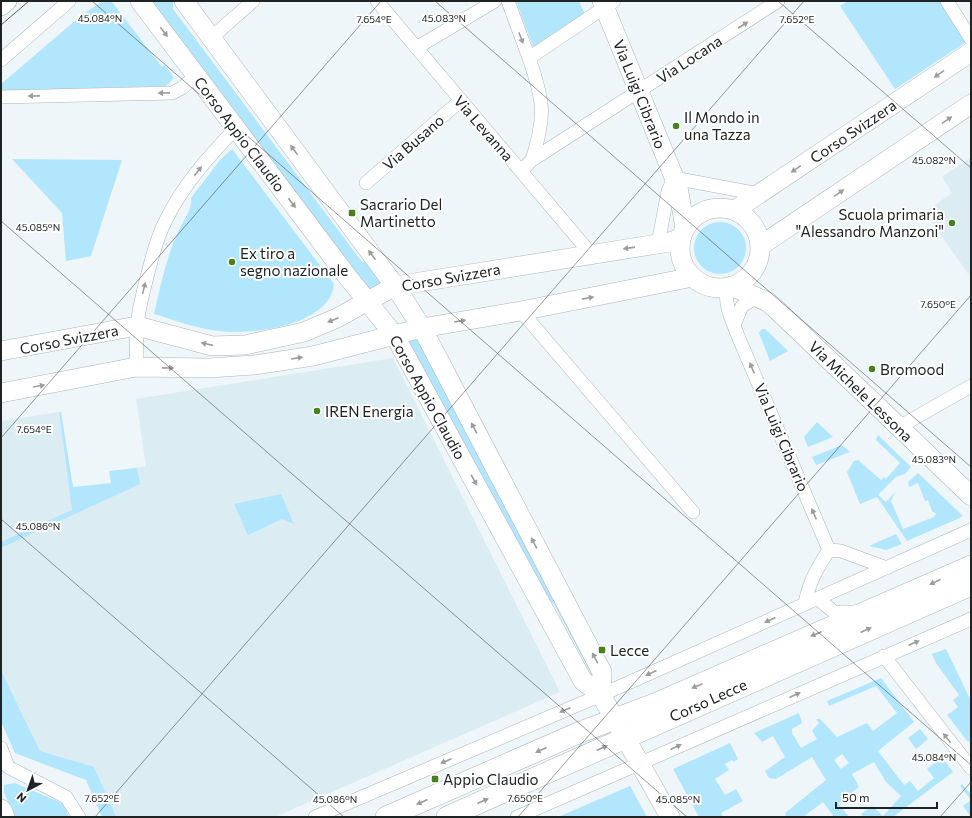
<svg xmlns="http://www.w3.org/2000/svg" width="972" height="818" viewBox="0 0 972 818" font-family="Commissioner,sans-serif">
	<rect width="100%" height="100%" fill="#eef6f9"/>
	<path fill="#dcecf3" d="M971 157V278L925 212 952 193 942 177Z
		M393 358 560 692 275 817H102L86 780 15 753 1 721V421L59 412 70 493 122 485 121 470 146 466 136 399Z"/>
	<path fill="#b1e6fd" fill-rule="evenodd" d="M103 1 112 2 162 67 165 65 174 78 166 86 1 91V84L83 14Z
		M150 1H173V9L362 262H370L381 279 378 289 367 290Z
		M516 1H579L585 14 534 49Z
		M848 1H944L969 40 895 89 840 6Z
		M232 149 334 284C333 289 332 295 329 299 310 327 250 335 219 331 197 329 175 320 154 314 161 284 167 253 181 226 186 216 192 209 191 198L220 160Z
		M12 159 122 160 91 256 66 261 62 213Z
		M694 248a26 26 0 1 1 52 0a26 26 0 1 1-52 0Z
		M762 329H765L788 351 770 361 759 333Z
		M417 337 601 683 597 685 554 604 541 594 407 342Z
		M59 412H61L73 487 111 483 109 471 137 468 140 484 1 548V542L72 510Z
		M817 422 833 437 808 447 804 437Z
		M878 435 911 467 905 474 896 477 878 495 886 502 895 492 891 501 903 529 934 517 936 514 932 511 928 500 925 501 918 483 909 487 908 482 918 473 962 515V517L907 541 877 497 860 504 847 472 854 461 858 460 881 480 884 477 886 479 900 463 876 440Z
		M842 445 850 452 816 465 812 457Z
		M281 494 294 524 282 519 248 535 234 504Z
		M896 534 902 544 886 550 869 546Z
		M946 649 971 701V740L968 742 947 715 958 707 953 700 959 695 936 663 932 654Z
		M1 671 40 751 94 767 116 817H102L86 780 15 753 1 721Z
		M881 678 914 722 878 751 904 785 910 781 918 791 934 778 927 769 942 757 953 772 893 817H863L861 814 872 806 883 816 901 796 886 782 874 762 852 774 859 787 838 803 849 817H834L823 802 803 817H783L786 815 785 813 826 780 812 757 776 779 769 778 765 771 785 757 773 736 762 742 754 733 799 713 802 723 792 729V733L801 748 817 739 812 731 819 723 816 719H820L837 737 867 723 873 731 897 713 876 686 829 706 827 701ZM842 754 849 763 841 769 834 760Z
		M920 729 928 739 916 749 908 738Z
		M730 743 738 759 734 762 732 760 725 764 729 770 715 779 725 795 736 789 743 801 721 813 723 817H699L673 769Z
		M15 783 64 804 69 817H15L4 792V785Z
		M962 784 971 795V817L963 806 971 800 960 786Z
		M630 786 647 817H558Z"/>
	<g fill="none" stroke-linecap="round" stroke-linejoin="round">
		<g stroke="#adb4b7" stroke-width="14">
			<path id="street" d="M377 1 591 254
				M508 1 529 58 614 1
				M947 1 971 39
				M211 38 253 1
				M416 48 495 1
				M529 58C544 101 546 116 532 160
				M1 60 69 1
				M1 97 172 93 182 88 197 75
				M521 171 532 160 778 1
				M366 183 460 101
				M658 244 668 191 674 178 759 194
				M727 287C724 305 732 320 738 336L829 550
				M521 311 693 512
				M734 325 742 306 757 297
				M136 367C137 354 136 341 137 327 138 311 143 293 147 277 152 258 156 239 165 222 182 186 209 156 236 128
				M899 427 971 386
				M829 550 841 551 887 568
				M818 599 834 612H856
				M805 604C808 584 818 566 829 550
				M884 656 971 768
				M1 748 8 767 66 797 79 817
				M315 817 601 695 971 530
				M517 817 971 619"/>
		</g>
		<g stroke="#adb4b7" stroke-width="20">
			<path id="secondary" d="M140 1 347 276 395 336 583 681 601 695 670 817
				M184 1 395 286 422 328 602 672 601 695
				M602 1 678 187 685 228
				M1 6 7 1
				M680 248a40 40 0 1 1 80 0a40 40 0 1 1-80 0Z
				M735 210 971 52
				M760 246 971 104
				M731 286 768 302 778 311 971 496
				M1 351 137 326 212 346 245 345 304 332 337 318 395 286 670 242 681 238
				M1 393 136 367 209 368 254 365 313 356 422 328 521 311 693 277"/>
		</g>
		<g stroke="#adb4b7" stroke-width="22">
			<path id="primary" d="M1 810 4 817
				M386 817 578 733 657 703 971 566
				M447 817 971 585"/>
		</g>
		<use href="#street" stroke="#fff" stroke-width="13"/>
		<use href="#secondary" stroke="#fff" stroke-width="19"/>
		<use href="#primary" stroke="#fff" stroke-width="21"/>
		<path stroke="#5b5f61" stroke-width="1" d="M1 25 29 1"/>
	</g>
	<defs><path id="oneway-solid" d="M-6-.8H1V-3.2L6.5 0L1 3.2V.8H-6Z"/></defs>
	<g fill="#9b9c9c">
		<use href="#oneway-solid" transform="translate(743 25) rotate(-33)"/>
		<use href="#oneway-solid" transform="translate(164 32) rotate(53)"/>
		<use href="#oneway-solid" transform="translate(521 38) rotate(70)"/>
		<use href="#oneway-solid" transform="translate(939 74) rotate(146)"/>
		<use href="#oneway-solid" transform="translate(164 93) rotate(179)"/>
		<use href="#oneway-solid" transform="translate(34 96) rotate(179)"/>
		<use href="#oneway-solid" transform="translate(947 120) rotate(-34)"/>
		<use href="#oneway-solid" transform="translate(294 150) rotate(-127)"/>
		<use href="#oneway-solid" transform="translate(796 169) rotate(146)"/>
		<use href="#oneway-solid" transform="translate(198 171) rotate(-52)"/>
		<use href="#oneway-solid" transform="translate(839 193) rotate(-34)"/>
		<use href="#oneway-solid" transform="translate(292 203) rotate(53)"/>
		<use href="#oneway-solid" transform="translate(629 248) rotate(172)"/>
		<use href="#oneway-solid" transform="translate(372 255) rotate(-127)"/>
		<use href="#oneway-solid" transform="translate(144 288) rotate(-76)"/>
		<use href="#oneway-solid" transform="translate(588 298) rotate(-11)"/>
		<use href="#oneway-solid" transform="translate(333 320) rotate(157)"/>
		<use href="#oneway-solid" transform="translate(460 321) rotate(-9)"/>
		<use href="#oneway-solid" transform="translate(207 344) rotate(-167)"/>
		<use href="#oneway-solid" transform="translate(297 358) rotate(-9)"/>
		<use href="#oneway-solid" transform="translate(168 368) rotate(1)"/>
		<use href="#oneway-solid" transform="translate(752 368) rotate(-113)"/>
		<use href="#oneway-solid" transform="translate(39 386) rotate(-10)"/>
		<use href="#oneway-solid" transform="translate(474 428) rotate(-118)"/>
		<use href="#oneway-solid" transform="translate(474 480) rotate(61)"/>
		<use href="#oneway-solid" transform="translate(814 514) rotate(-113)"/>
		<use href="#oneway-solid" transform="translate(534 543) rotate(-118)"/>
		<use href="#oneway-solid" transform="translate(935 582) rotate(156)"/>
		<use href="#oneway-solid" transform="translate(770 620) rotate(156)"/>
		<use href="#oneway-solid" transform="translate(866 630) rotate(-24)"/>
		<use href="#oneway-solid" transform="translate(816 634) rotate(157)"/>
		<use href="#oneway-solid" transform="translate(914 643) rotate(-23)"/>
		<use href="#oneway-solid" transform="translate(595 658) rotate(-118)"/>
		<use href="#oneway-solid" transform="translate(651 673) rotate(156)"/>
		<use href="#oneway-solid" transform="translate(697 686) rotate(157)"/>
		<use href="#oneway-solid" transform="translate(795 695) rotate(-24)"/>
		<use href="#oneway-solid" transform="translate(565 710) rotate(157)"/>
		<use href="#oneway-solid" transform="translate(947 738) rotate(-128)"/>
		<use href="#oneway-solid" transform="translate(676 747) rotate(-24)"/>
		<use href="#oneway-solid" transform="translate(602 748) rotate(-25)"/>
		<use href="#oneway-solid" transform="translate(541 750) rotate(156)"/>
		<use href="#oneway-solid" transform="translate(446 761) rotate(157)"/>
		<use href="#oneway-solid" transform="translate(483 801) rotate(-24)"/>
		<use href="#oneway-solid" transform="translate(422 802) rotate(156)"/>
	</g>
	<path fill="none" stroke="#202324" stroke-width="1" stroke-opacity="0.45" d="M92 1 971 765M435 1 971 467M778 1 971 168M1 221 687 817M1 438 381 1M1 519 344 817M95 817 804 1M518 817 971 295M940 817 971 782"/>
	<g fill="#48811c" stroke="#fff" stroke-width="1.5">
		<circle cx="676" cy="126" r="4"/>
		<rect x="348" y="209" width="8" height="8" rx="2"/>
		<circle cx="952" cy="223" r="4"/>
		<circle cx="232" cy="262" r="4"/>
		<circle cx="872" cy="369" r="4"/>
		<circle cx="317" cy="411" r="4"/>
		<rect x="598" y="646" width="8" height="8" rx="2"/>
		<rect x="431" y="775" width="8" height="8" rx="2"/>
	</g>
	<g text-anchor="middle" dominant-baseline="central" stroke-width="4" stroke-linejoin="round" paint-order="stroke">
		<g font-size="15" fill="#202324" stroke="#fff">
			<text transform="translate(689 59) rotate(-33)">Via Locana</text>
			<text transform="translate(640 94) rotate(68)">Via Luigi Cibrario</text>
			<text transform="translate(484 128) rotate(49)">Via Levanna</text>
			<text transform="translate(853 131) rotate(-34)">Corso Svizzera</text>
			<text transform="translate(240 134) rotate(53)">Corso Appio Claudio</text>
			<text transform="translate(413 142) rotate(-41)">Via Busano</text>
			<text transform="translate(451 277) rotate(-10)">Corso Svizzera</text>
			<text transform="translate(69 339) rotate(-11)">Corso Svizzera</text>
			<text transform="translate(861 391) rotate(44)">Via Michele Lessona</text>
			<text transform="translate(428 397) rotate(61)">Corso Appio Claudio</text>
			<text transform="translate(782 437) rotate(67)">Via Luigi Cibrario</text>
			<text transform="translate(708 700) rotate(-24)">Corso Lecce</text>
		</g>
		<g font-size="15" fill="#202324" stroke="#fff" text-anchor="start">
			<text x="684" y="117">Il Mondo in<tspan x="684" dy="17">una Tazza</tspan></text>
			<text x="360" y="204">Sacrario Del<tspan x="360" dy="17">Martinetto</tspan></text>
			<text x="944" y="214" text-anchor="end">Scuola primaria<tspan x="944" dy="17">"Alessandro Manzoni"</tspan></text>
			<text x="240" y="253">Ex tiro a<tspan x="240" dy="17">segno nazionale</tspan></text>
			<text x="880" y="369">Bromood</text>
			<text x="325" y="411">IREN Energia</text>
			<text x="610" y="650">Lecce</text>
			<text x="443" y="779">Appio Claudio</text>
		</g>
	</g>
	<g font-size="10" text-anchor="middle" fill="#202324" stroke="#fff" stroke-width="4" stroke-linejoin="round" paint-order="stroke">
		<text x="100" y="22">45.084°N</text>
		<text x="444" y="22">45.083°N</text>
		<text x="374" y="23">7.654°E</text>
		<text x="797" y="23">7.652°E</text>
		<text x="934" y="164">45.082°N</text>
		<text x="38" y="231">45.085°N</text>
		<text x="938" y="308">7.650°E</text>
		<text x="34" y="433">7.654°E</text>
		<text x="934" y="463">45.083°N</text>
		<text x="38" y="530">45.086°N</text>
		<text x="934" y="761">45.084°N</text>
		<text x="102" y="802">7.652°E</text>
		<text x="525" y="802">7.650°E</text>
		<text x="335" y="803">45.086°N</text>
		<text x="678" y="803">45.085°N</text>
	</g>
	<rect width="972" height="818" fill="none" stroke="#202324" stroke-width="4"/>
	<g transform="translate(28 790) rotate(221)" stroke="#ffffff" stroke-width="3" paint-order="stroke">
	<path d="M0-3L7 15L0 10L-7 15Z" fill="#202324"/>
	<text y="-6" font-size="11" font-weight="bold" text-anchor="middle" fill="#202324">N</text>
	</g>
	<path d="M836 802v6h101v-6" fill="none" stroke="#202324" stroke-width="2"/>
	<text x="842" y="802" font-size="12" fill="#202324" stroke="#ffffff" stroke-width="3" paint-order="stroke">50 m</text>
</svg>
